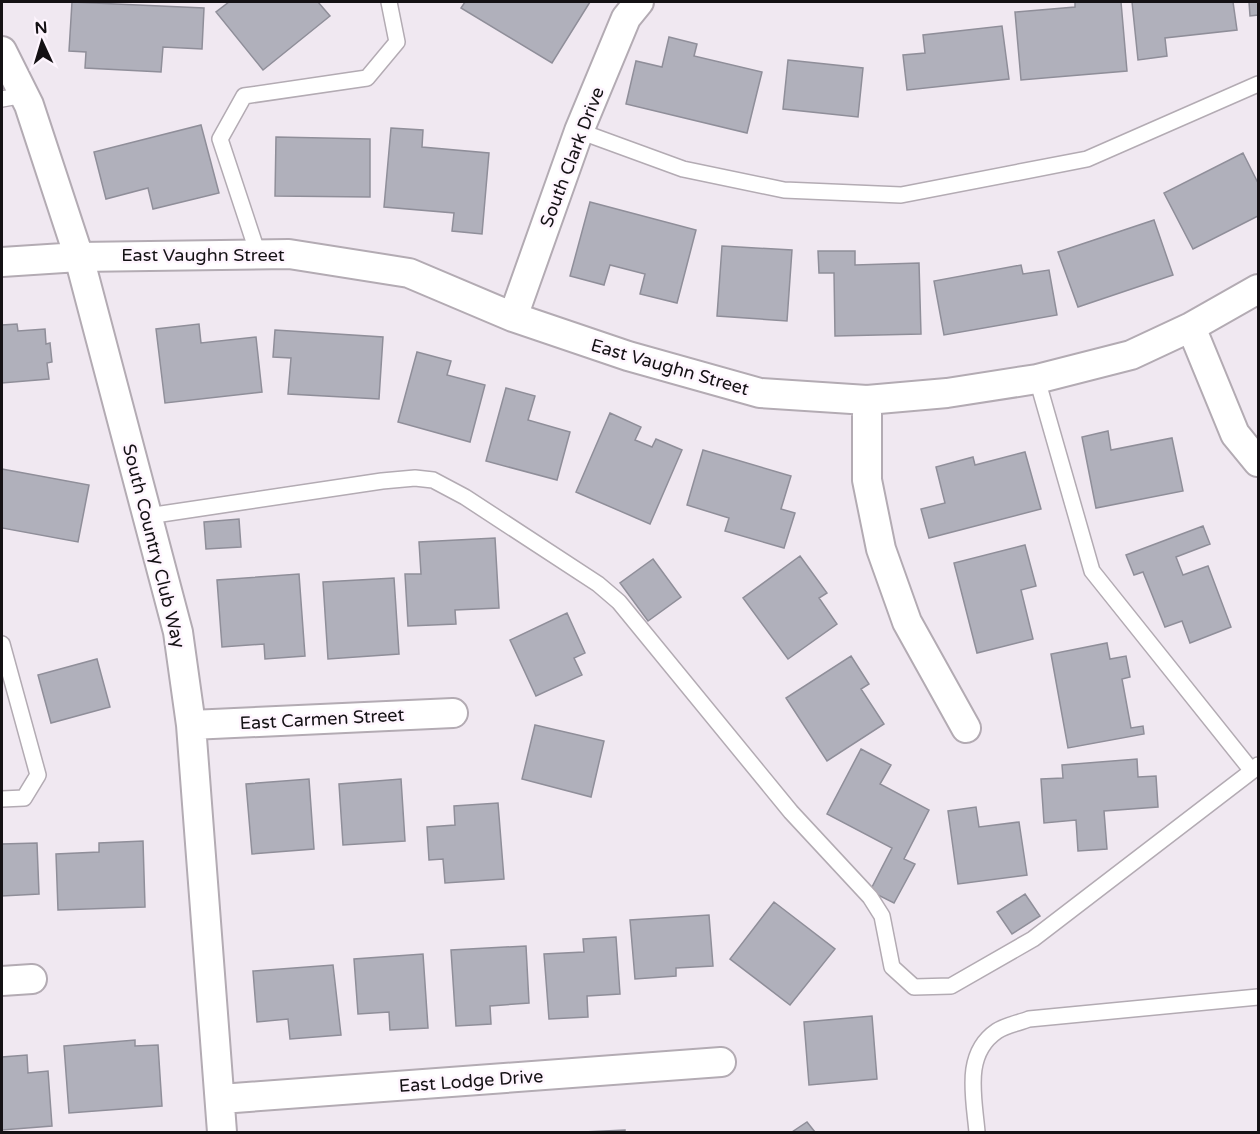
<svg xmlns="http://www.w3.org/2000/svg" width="1260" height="1134" viewBox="0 0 1260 1134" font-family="'Varela Round',sans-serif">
	<rect width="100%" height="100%" fill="#f0e8f1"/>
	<path fill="#b0b0bb" stroke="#8f8e99" stroke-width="1.5" d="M72 2 204 8 202 49 163 47 161 72 85 68 86 52 69 51Z
		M229 2H318L330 16 263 70 216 12Z
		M465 2H590L552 63 461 8Z
		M1075 2H1121L1127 71 1021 80 1015 12 1075 7Z
		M1132 2H1233L1237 30 1165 38 1167 56 1138 60Z
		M1249 2H1258V15L1250 16Z
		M1002 26 1009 79 907 90 903 55 925 53 923 35Z
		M669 37 697 44 694 56 762 72 747 133 626 104 636 61 662 67Z
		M788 60 863 68 858 117 783 109Z
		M201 125 219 193 153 209 148 188 106 199 94 152Z
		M391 128 423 130 422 147 489 153 482 234 452 231 454 213 384 207Z
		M276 137 370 139V197L275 196Z
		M1243 153 1258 183V216L1193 249 1164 193Z
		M590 202 696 230 677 303 640 294 645 274 610 265 604 285 570 276Z
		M1154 220 1173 275 1078 307 1058 252Z
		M722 246 792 250 787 321 717 316Z
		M818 251H855V265L919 263 921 334 835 336 834 273H819Z
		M1021 265 1023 274 1049 270 1057 315 944 335 934 281Z
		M17 324 18 331 45 329 46 344 50 343 52 362 47 363 49 379 2 383V325Z
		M199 324 201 343 256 337 262 392 165 403 156 329Z
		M275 330 383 337 379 399 288 394 291 358 273 357Z
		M417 352 451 361 447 375 485 385 470 442 398 422Z
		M506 388 535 396 528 420 570 432 557 480 486 461Z
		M610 413 641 427 635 440 652 447 656 439 682 450 650 524 576 492Z
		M1108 431 1111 450 1172 438 1183 491 1096 508 1082 437Z
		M703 450 791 476 781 509 795 513 784 548 725 531 729 518 687 505Z
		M1025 452 1041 509 929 538 921 509 945 503 936 467 973 457 975 465Z
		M2 469 89 485 78 542 2 528Z
		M239 519 241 547 206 549 204 522Z
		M1203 526 1210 544 1176 557 1183 575 1208 566 1231 627 1190 643 1182 621 1165 627 1143 572 1134 575 1126 555Z
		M495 538 499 608 455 610 456 624 408 626 405 574H421L419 542Z
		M1025 545 1036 586 1021 590 1033 639 977 653 954 563Z
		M800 556 827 593 819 598 837 624 788 659 743 598Z
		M653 559 681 597 648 621 620 583Z
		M299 574 305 656 265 659 264 644 222 647 217 580Z
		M394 578 399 654 328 659 323 582Z
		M567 613 585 653 574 658 582 675 536 696 510 640Z
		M1107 643 1110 659 1126 656 1130 677 1122 679 1131 728 1143 726 1144 734 1068 748 1051 654Z
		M851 656 869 684 861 689 884 724 827 761 786 698Z
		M97 659 110 707 51 723 38 675Z
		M535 725 604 741 591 797 522 779Z
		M861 749 891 765 880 784 929 810 904 859 915 864 894 903 870 891 892 848 827 814Z
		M1137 759 1138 777 1156 776 1158 807 1104 811 1107 849 1078 851 1076 820 1044 823 1041 779 1063 778 1062 765Z
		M309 779 314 849 252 854 246 784Z
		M401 779 405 841 343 845 339 784Z
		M498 803 504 879 445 883 443 859 429 860 427 827 455 825 454 806Z
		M976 807 979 827 1019 822 1027 875 958 884 948 811Z
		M143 841 145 907 58 910 56 854 99 852V843Z
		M37 843 39 894 2 896V844Z
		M1025 894 1040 916 1012 934 997 912Z
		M774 902 835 949 790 1005 730 959Z
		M709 915 713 966 676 968V976L635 979 630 920Z
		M616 937 620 994 587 996 588 1017 549 1019 544 954 584 952 583 939Z
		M526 946 529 1003 490 1006 491 1024 456 1026 451 950Z
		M423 954 428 1028 390 1030 389 1012 358 1014 354 959Z
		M333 965 341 1035 290 1039 288 1019 257 1022 253 971Z
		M872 1016 877 1079 809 1085 804 1022Z
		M135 1040V1046L158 1045 162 1106 69 1113 64 1046Z
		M27 1055 28 1073 48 1071 52 1126 2 1130V1057Z
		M807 1122 815 1132H792Z
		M625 1130V1132H583Z"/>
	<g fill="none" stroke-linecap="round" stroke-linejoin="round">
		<g stroke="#b3abb3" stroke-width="18">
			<path id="service" d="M2 99 24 95
				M579 131 683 169 784 190 901 195 1087 159 1258 84
				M258 254 220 139 244 96 367 78 397 42 389 2
				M1037 379 1092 571 1252 771 1258 765
				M148 516 382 481 415 478 433 480 465 497 598 584 619 602 791 812 870 897 882 916 892 967 914 987 951 986 1033 939 1252 771
				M2 644 38 775 24 798 2 799
				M977 1132C974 1097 963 1054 997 1031 1006 1025 1019 1023 1029 1019L1258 997"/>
		</g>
		<g stroke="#b3abb3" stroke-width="32">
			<path id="minor" d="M2 51 29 105 79 257 178 632 191 725 222 1132
				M2 262 79 257 289 254 409 273 513 317 628 356 760 393 867 400 947 393 1037 379 1131 355 1191 327 1258 289
				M513 317 579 131 626 18 639 2
				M1191 327 1235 434 1258 462
				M867 400V480L881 549 907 622 966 728
				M191 725 453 713
				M2 981 32 979
				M221 1099 721 1062"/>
		</g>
		<use href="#service" stroke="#fff" stroke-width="15"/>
		<use href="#minor" stroke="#fff" stroke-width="28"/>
	</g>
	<g text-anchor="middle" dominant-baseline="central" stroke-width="5" stroke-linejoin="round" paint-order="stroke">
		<g font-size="18" fill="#141114" stroke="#fef5fe">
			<text transform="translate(572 157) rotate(-69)">South Clark Drive</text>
			<text x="203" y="255">East Vaughn Street</text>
			<text transform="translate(670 367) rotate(16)">East Vaughn Street</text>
			<text transform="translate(154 546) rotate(76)">South Country Club Way</text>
			<text transform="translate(322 719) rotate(-3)">East Carmen Street</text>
			<text transform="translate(471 1081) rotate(-4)">East Lodge Drive</text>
		</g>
	</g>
	<rect width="1260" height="1134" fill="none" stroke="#141114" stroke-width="6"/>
	<g transform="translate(42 42) rotate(356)" stroke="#fef5fe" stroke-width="4.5" paint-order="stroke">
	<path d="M0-4.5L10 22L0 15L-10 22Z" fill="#141114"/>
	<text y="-9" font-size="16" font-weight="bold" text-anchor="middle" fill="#141114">N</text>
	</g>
</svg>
